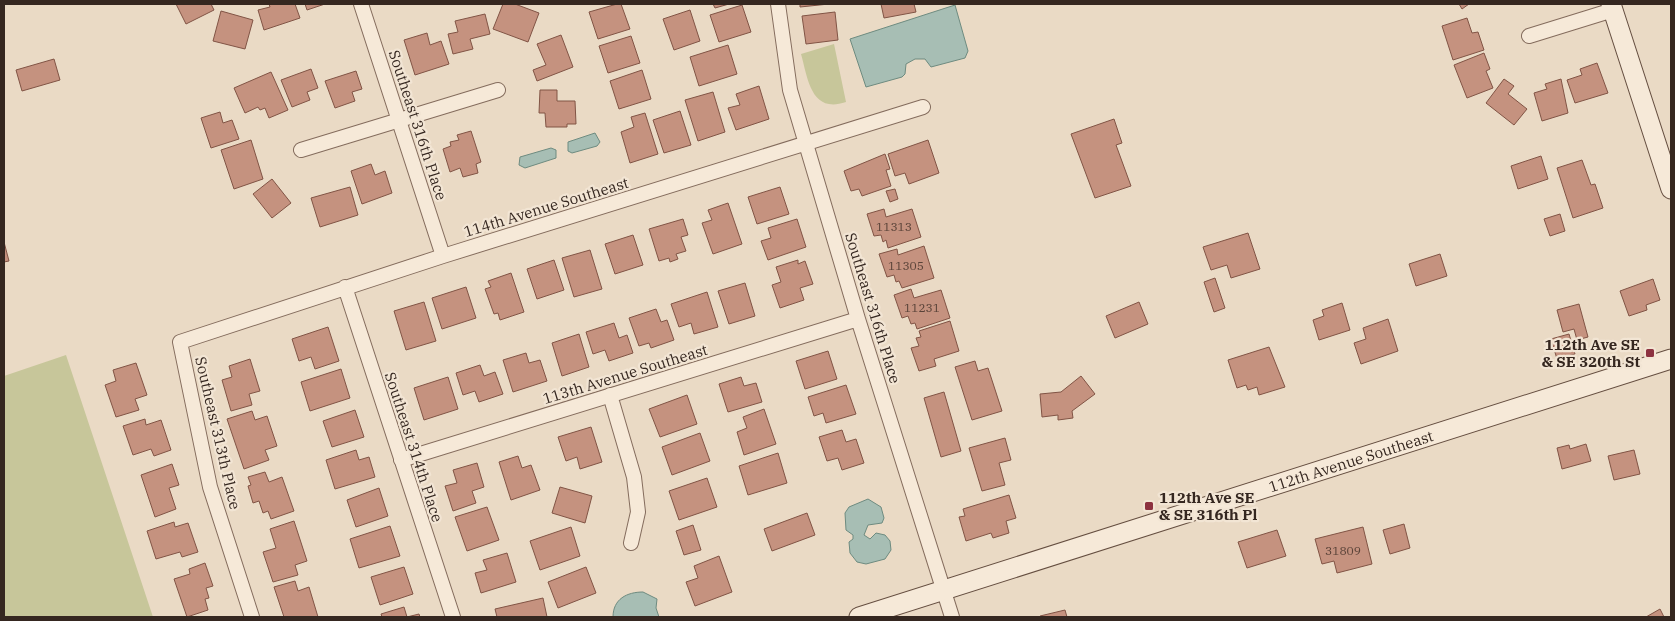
<svg xmlns="http://www.w3.org/2000/svg" width="1675" height="621" viewBox="0 0 1675 621" font-family="'IBM Plex Serif',serif">
	<rect width="100%" height="100%" fill="#eadac5"/>
	<path fill="#c7c69a" d="M834 44 846 102C811 114 808 79 801 54Z
		M66 355 153 617H4V376Z"/>
	<path fill="#a7beb4" stroke="#6e8b80" d="M955 5 968 51 965 58 931 67 925 59H915L906 64 905 74 902 77 866 87 850 39Z
		M595 133 600 142 597 146 572 153 568 151V142Z
		M551 148 556 150V158L525 168 519 165 520 157Z
		M868 499 881 507 884 518 882 523 868 525 864 535 870 539 876 533 885 535 890 541 891 550 885 559 866 564 857 562 850 553 849 542 853 539V535L846 530 845 513 849 507Z
		M643 592 657 599 656 608 659 617H613C613 599 627 592 643 592Z"/>
	<path fill="#c5927f" stroke="#815445" d="M176 4H211L214 10 186 24Z
		M269 4H295L300 18 264 30 258 10 270 7Z
		M305 4H325L307 10Z
		M503 4H515L539 13 528 42 493 29Z
		M617 4H621L630 29 598 39 589 12Z
		M713 4H729L715 8Z
		M800 4H829L800 7Z
		M881 4H914L916 12 884 18Z
		M1459 4H1469L1462 9Z
		M742 5 751 32 719 42 710 15Z
		M690 10 700 41 674 50 663 19Z
		M221 11 253 20 245 49 213 41Z
		M835 12 838 40 806 44 802 16Z
		M485 14 490 34 470 39 473 49 453 54 448 34 458 32 455 21Z
		M1467 18 1472 33 1478 32 1484 50 1453 60 1442 26Z
		M427 33 430 45 441 41 449 64 415 75 404 40Z
		M561 35 573 67 537 81 533 70 546 65 537 44Z
		M631 36 640 63 608 73 599 46Z
		M728 45 737 74 699 86 690 57Z
		M1484 53 1490 69 1486 71 1493 88 1467 98 1454 65Z
		M54 59 60 80 22 91 16 70Z
		M1597 63 1608 93 1575 103 1567 80 1582 75 1580 69Z
		M311 69 318 88 307 92 310 100 292 107 281 80Z
		M642 70 651 99 619 109 610 81Z
		M356 71 362 89 352 92 355 101 335 108 325 81Z
		M271 72 288 110 269 118 265 108 260 110 258 107 245 113 234 88Z
		M1504 79 1514 86 1508 94 1527 109 1514 125 1486 103Z
		M1561 79 1568 113 1542 121 1534 93 1547 89 1545 84Z
		M759 86 769 119 736 130 728 108 740 105 736 94Z
		M540 90H557V101H575L576 124H567V127H546L545 113H539Z
		M713 92 725 132 698 141 685 100Z
		M680 111 691 145 664 153 653 120Z
		M220 112 223 123 232 120 239 139 211 148 201 118Z
		M645 113 658 154 630 163 621 132 634 127 631 117Z
		M1114 119 1122 143 1116 145 1131 186 1095 198 1071 134Z
		M471 131 481 162 476 164 478 173 463 177 460 168 450 172 443 149 451 146 450 142 459 140 457 135Z
		M251 140 263 179 234 189 221 150Z
		M928 140 939 173 909 184 905 173 895 176 888 154Z
		M885 154 890 169 886 170 891 186 862 196 859 189 851 191 844 171Z
		M1541 156 1548 179 1518 189 1511 166Z
		M1582 160 1591 185 1595 184 1603 208 1573 218 1557 168Z
		M371 164 375 175 385 171 392 193 362 204 351 171Z
		M272 179 291 203 272 218 253 194Z
		M350 187 358 215 320 227 311 198Z
		M780 187 789 214 757 224 748 197Z
		M895 189 898 199 890 202 886 191Z
		M728 203 742 244 713 254 702 223 712 220 708 210Z
		M884 209 886 217 912 209 921 237 888 248 886 240 883 242 881 235 874 236 867 214Z
		M1560 214 1565 231 1550 236 1544 219Z
		M683 219 688 235 681 237 686 251 676 254 678 259 670 262 669 258 659 261 649 229Z
		M797 219 806 247 768 260 761 241 771 238 768 228Z
		M1248 233 1260 269 1231 278 1227 265 1211 270 1203 247Z
		M633 235 643 265 615 274 605 244Z
		M4 242 9 261 4 262Z
		M924 246 934 278 902 288 899 281 896 282 894 275 887 277 879 254 897 249 898 255Z
		M590 250 602 289 574 297 562 258Z
		M1440 254 1447 276 1416 286 1409 264Z
		M554 260 564 290 537 299 527 269Z
		M798 260V264L805 261 813 284 800 288 804 300 780 308 772 285 781 282 776 267Z
		M511 273 524 312 500 320 498 313 494 314 485 289 491 287 488 281Z
		M1215 278 1225 308 1214 312 1204 282Z
		M1653 279 1660 300 1646 305 1647 310 1629 316 1620 291Z
		M745 283 755 316 729 324 718 291Z
		M466 287 476 318 442 329 432 298Z
		M911 289 914 298 941 290 950 318 917 329 915 323 911 324 908 316 902 318 894 295Z
		M707 292 718 327 694 334 691 323 679 327 671 304Z
		M424 302 436 341 406 350 394 311Z
		M1139 302 1148 324 1115 338 1106 316Z
		M1342 303 1350 330 1319 340 1313 320 1324 316 1322 310Z
		M1579 304 1588 337 1577 340 1574 329 1563 332 1557 310Z
		M656 309 661 322 667 320 674 340 651 348 649 343 639 346 629 318Z
		M1388 319 1398 351 1361 364 1354 343 1366 339 1363 328Z
		M950 321 959 351 934 359 936 366 919 371 911 348 919 346 916 338 921 337 919 331Z
		M614 323 619 338 627 335 633 353 609 361 605 350 593 354 586 332Z
		M328 327 339 361 315 369 311 357 299 361 292 339Z
		M579 334 589 367 562 376 552 343Z
		M1569 334 1575 354 1557 359 1551 339Z
		M1269 347 1285 387 1259 395 1257 387 1248 390 1246 385 1237 388 1228 360Z
		M828 351 837 379 805 389 796 361Z
		M526 353 529 363 540 360 547 381 513 392 503 360Z
		M250 359 260 391 249 394 252 405 231 411 222 380 232 377 229 366Z
		M975 361 978 371 988 368 1002 411 972 420 955 367Z
		M136 363 147 395 135 399 139 410 116 417 105 385 116 381 113 370Z
		M480 365 484 376 495 372 503 394 479 402 475 391 463 395 456 373Z
		M341 369 350 398 310 411 301 382Z
		M1081 376 1095 394 1072 411 1073 418 1058 420V415L1042 417 1040 394 1061 392Z
		M448 377 458 409 424 420 414 388Z
		M741 377 744 386 756 383 762 402 728 412 719 384Z
		M846 385 856 414 826 423 823 413 814 416 808 397Z
		M944 392 961 451 941 457 924 398Z
		M687 395 697 424 660 437 649 409Z
		M764 409 776 444 744 455 737 432 747 428 743 417Z
		M355 410 364 437 332 447 323 421Z
		M252 411 255 420 267 416 277 446 265 450 269 460 244 469 227 419Z
		M145 419 146 425 161 420 171 450 154 456 151 449 133 455 123 426Z
		M591 427 602 462 580 469 577 457 566 461 558 437Z
		M842 430 846 442 856 439 864 463 842 470 838 458 827 461 819 437Z
		M700 433 710 461 672 475 662 447Z
		M1005 438 1011 460 999 463 1005 485 982 491 969 448Z
		M1586 444 1591 461 1562 469 1557 448 1569 445 1570 449Z
		M356 450 359 460 369 457 375 477 335 489 326 460Z
		M1634 450 1640 474 1614 480 1608 456Z
		M778 453 787 483 748 495 739 466Z
		M518 456 522 468 531 465 540 490 511 500 499 462Z
		M477 463 484 487 472 491 476 503 453 511 445 486 457 483 453 470Z
		M172 464 179 485 169 488 176 509 155 517 141 475Z
		M265 472 269 482 282 477 294 511 271 519 268 511 263 513 259 501 253 503 248 486 251 485 248 477Z
		M707 478 717 507 679 520 669 491Z
		M560 487 592 496 585 523 552 513Z
		M379 488 388 516 356 527 347 500Z
		M1009 495 1016 518 1006 521 1009 533 993 538 991 533 966 541 959 517 965 516 963 509Z
		M487 507 499 540 467 551 455 517Z
		M807 513 815 535 772 551 764 529Z
		M294 521 307 561 295 565 298 575 273 582 263 552 276 548 270 529Z
		M174 522 175 527 188 523 198 552 182 557 180 552 156 559 147 531Z
		M1404 524 1410 548 1390 554 1383 530Z
		M693 525 701 550 684 555 676 531Z
		M390 526 400 556 359 568 350 539Z
		M571 527 580 556 540 570 530 541Z
		M1363 527 1372 564 1337 573 1334 561 1322 564 1315 539Z
		M1277 530 1286 556 1247 568 1238 542Z
		M507 553 516 582 481 593 475 573 487 570 483 560Z
		M719 556 732 592 695 606 686 582 698 578 694 566Z
		M205 563 213 586 206 588 209 598 205 599 208 610 187 617 174 579 190 574 189 569Z
		M404 567 413 594 380 605 371 577Z
		M586 567 596 593 558 608 548 582Z
		M295 581 298 591 309 587 318 617H284L274 587Z
		M543 598 547 617H497L495 609Z
		M404 607 407 617 419 614 420 617H382L381 614Z
		M1660 609 1664 617H1646Z
		M1065 610 1067 617H1040V616Z"/>
	<g fill="none" stroke-linecap="round" stroke-linejoin="round">
		<g stroke="#846c5d" stroke-width="16">
			<path id="street" d="M361 4 443 256
				M778 4 790 90 858 319 952 617
				M1529 36 1613 10
				M301 150 498 90
				M345 287 453 617
				M610 395 634 477 638 512 631 543
				M401 460 858 319
				M252 617 210 487 180 342 443 256 923 107"/>
		</g>
		<g stroke="#654e40" stroke-width="21">
			<g id="secondary">
				<path d="M1611 4 1671 189"/>
				<path id="s1" d="M859 617 1671 359"/>
			</g>
		</g>
		<use href="#street" stroke="#f6e9d8" stroke-width="14"/>
		<use href="#secondary" stroke="#f6e9d8" stroke-width="19"/>
	</g>
	<g fill="#8d3240" stroke="#f2e5d4" stroke-width="2">
		<rect x="1645" y="348" width="10" height="10" rx="2.5"/>
		<rect x="1144" y="501" width="10" height="10" rx="2.5"/>
	</g>
	<g text-anchor="middle" dominant-baseline="central" stroke-width="4.5" stroke-linejoin="round" paint-order="stroke">
		<g font-size="12" fill="#594238">
			<text x="894" y="226">11313</text>
			<text x="906" y="265">11305</text>
			<text x="922" y="307">11231</text>
			<text x="1343" y="550">31809</text>
		</g>
		<g font-size="15" fill="#352720" stroke="#f2e5d4">
			<text transform="translate(418 125) rotate(72)">Southeast 316th Place</text>
			<text transform="translate(546 207) rotate(-17)">114th Avenue Southeast</text>
			<text transform="translate(873 308) rotate(73)">Southeast 316th Place</text>
			<text transform="translate(625 374) rotate(-17)">113th Avenue Southeast</text>
			<text transform="translate(218 433) rotate(77)">Southeast 313th Place</text>
			<text transform="translate(414 447) rotate(72)">Southeast 314th Place</text>
			<text stroke="none"><textPath href="#s1" startOffset="516">112th Avenue Southeast</textPath></text>
		</g>
		<g font-size="15" font-weight="bold" fill="#352720" stroke="#f2e5d4" text-anchor="end">
			<text x="1640" y="344">112th Ave SE<tspan x="1640" dy="17">&amp; SE 320th St</tspan></text>
			<text x="1159" y="497" text-anchor="start">112th Ave SE<tspan x="1159" dy="17">&amp; SE 316th Pl</tspan></text>
		</g>
	</g>
	<rect width="1675" height="621" fill="none" stroke="#352720" stroke-width="10"/>
</svg>
